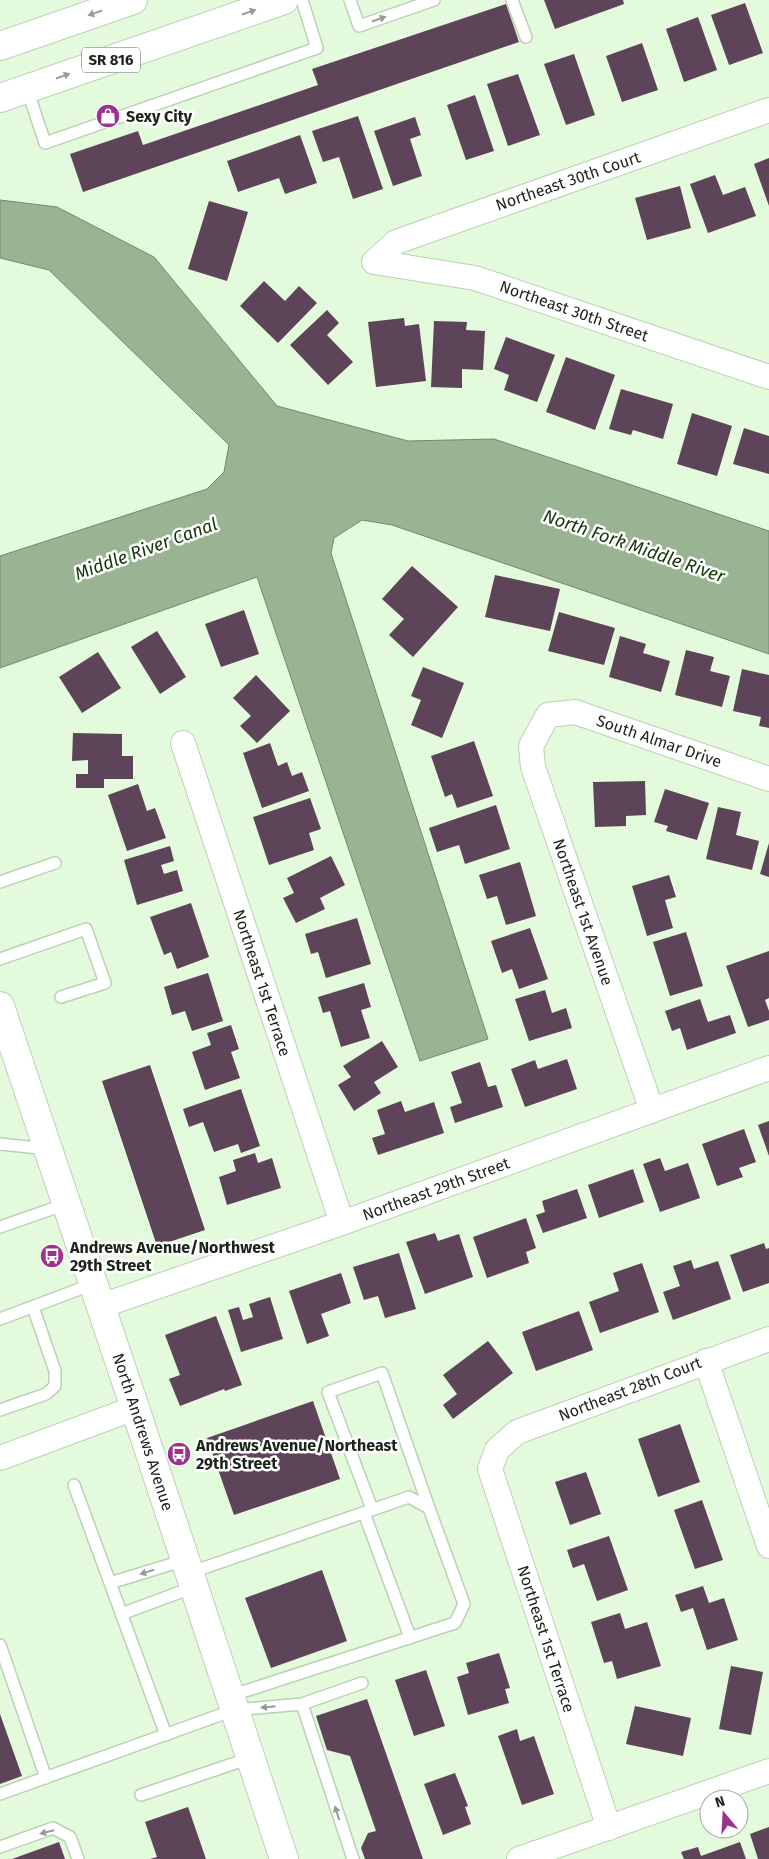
<svg xmlns="http://www.w3.org/2000/svg" width="769" height="1859" viewBox="0 0 769 1859" font-family="'Fira Sans',sans-serif">
	<rect width="100%" height="100%" fill="#e3fadc"/>
	<path fill="#9ab393" stroke="#74886e" d="M0 200 57 207 154 257 277 406 408 441 494 439 769 531V654L392 525 362 520 334 538 331 553 488 1039 420 1061 257 577 0 668V556L207 489 224 472 229 445 49 270 0 258Z"/>
	<path fill="#5d4458" d="M544 0H623L624 4 555 29Z
		M745 3 763 53 729 65 711 15Z
		M506 4 519 42 83 192 70 154 138 131 143 145 318 85 312 69Z
		M698 17 717 70 684 82 666 29Z
		M642 43 658 90 622 102 606 56Z
		M574 54 595 115 566 125 544 64Z
		M518 74 540 135 508 146 487 84Z
		M475 95 494 151 466 160 447 105Z
		M358 116 383 189 353 199 339 157 323 162 312 131Z
		M415 117 421 135 410 139 422 176 393 186 374 131Z
		M300 135 317 183 285 194 279 178 238 192 227 161Z
		M769 158V206L754 164Z
		M715 175 723 195 745 187 756 216 708 233 690 184Z
		M680 186 691 228 647 240 635 198Z
		M209 201 248 212 227 281 188 269Z
		M264 281 285 301 299 286 317 303 278 343 240 306Z
		M327 310 339 323 327 335 353 362 328 385 290 345Z
		M404 318 405 326 419 324 426 381 376 387 368 322Z
		M434 321 467 322 466 330 485 331 483 370 462 369V388L431 387Z
		M506 337 555 355 537 402 504 390 509 375 494 369Z
		M566 357 615 375 595 430 546 412Z
		M621 389 673 404 663 439 633 430 631 435 609 429Z
		M692 413 732 426 717 476 677 464Z
		M744 428 769 436V474L733 464Z
		M412 566 458 607 413 657 389 635 404 619 382 599Z
		M495 575 560 589 550 631 485 617Z
		M244 610 259 654 221 667 205 624Z
		M559 612 615 628 604 665 548 651Z
		M157 631 186 677 160 694 131 647Z
		M620 636 646 644 643 653 670 661 661 692 609 677Z
		M686 650 714 657 710 671 730 676 722 707 675 695Z
		M98 652 121 688 82 713 59 677Z
		M423 667 464 683 442 738 411 725 421 700 411 696Z
		M742 669 769 675V728L759 726 761 717 733 711Z
		M256 675 290 711 257 743 240 726 251 716 233 698Z
		M73 733 122 734V756H133V779H104V788H76V774H88V760L72 761Z
		M474 741 493 796 457 808 452 794 445 797 431 756Z
		M270 743 278 766 287 762 292 776 302 772 309 791 262 808 243 753Z
		M645 781 646 815 626 816V826L595 827 593 782Z
		M138 784 147 811 155 808 166 838 127 851 108 795Z
		M665 789 709 803 697 840 666 831 668 826 654 822Z
		M310 798 321 829 309 833 314 850 269 865 253 817Z
		M496 805 510 849 465 864 459 845 437 852 429 828Z
		M718 807 741 812 736 835 759 841 752 870 706 859Z
		M769 843V877L760 874Z
		M170 846 174 861 161 865 164 874 177 870 183 891 137 905 124 860Z
		M331 856 345 885 320 898 325 909 296 923 283 898 294 893 287 878Z
		M520 862 536 916 506 925 497 896 487 899 479 875Z
		M669 875 676 897 665 900 673 928 647 936 632 886Z
		M191 903 209 957 177 969 171 952 164 955 150 917Z
		M357 918 371 964 326 978 318 952 311 954 305 934Z
		M530 928 548 979 519 989 512 969 502 973 491 941Z
		M686 932 703 986 670 996 653 942Z
		M769 951V998L765 1000 769 1011V1020L748 1027 726 966Z
		M208 973 223 1021 192 1031 185 1011 172 1015 164 987Z
		M364 983 371 1007 361 1010 370 1038 341 1047 330 1011 323 1013 318 997Z
		M545 990 552 1013 566 1008 572 1028 529 1041 515 999Z
		M700 999 708 1022 730 1015 736 1033 687 1050 680 1028 672 1031 665 1011Z
		M231 1025 239 1049 231 1052 240 1078 205 1090 192 1052 211 1045 207 1033Z
		M382 1041 398 1067 374 1082 381 1093 354 1111 338 1085 351 1077 343 1066Z
		M567 1059 577 1089 525 1107 511 1069 535 1060 538 1069Z
		M480 1062 488 1087 496 1085 503 1107 455 1123 450 1107 462 1103 451 1072Z
		M150 1065 205 1230 157 1246 102 1081Z
		M241 1089 260 1146 241 1153 238 1144 214 1152 203 1122 189 1127 183 1109Z
		M401 1101 405 1112 434 1102 444 1133 378 1155 372 1138 385 1134 377 1110Z
		M769 1121V1156L758 1125Z
		M744 1129 756 1162 739 1168 743 1177 717 1186 702 1144Z
		M255 1153 258 1163 272 1158 281 1188 227 1205 219 1177 236 1171 233 1160Z
		M660 1158 665 1171 688 1163 700 1198 660 1212 643 1164Z
		M633 1169 644 1202 599 1218 588 1185Z
		M577 1189 587 1218 543 1233 536 1215 545 1212 542 1201Z
		M526 1218 536 1248 526 1252 529 1263 487 1278 473 1237Z
		M435 1233 438 1241 459 1234 473 1277 425 1294 406 1242Z
		M764 1243 766 1249 769 1248V1283L743 1292 730 1255Z
		M399 1253 416 1309 385 1318 378 1296 364 1300 353 1267Z
		M691 1260 694 1269 718 1261 731 1299 673 1320 663 1292 680 1286 673 1266Z
		M642 1263 659 1312 600 1333 589 1302 619 1291 613 1273Z
		M341 1273 351 1303 321 1314 329 1336 307 1344 289 1291Z
		M270 1297 283 1339 241 1352 228 1310 239 1307 243 1320 253 1317 249 1304Z
		M579 1311 593 1350 536 1371 522 1332Z
		M216 1316 242 1385 225 1391 224 1389 180 1406 169 1379 180 1375 165 1335Z
		M488 1341 513 1373 453 1419 443 1405 457 1394 443 1375Z
		M313 1401 340 1479 234 1515 207 1438Z
		M680 1424 700 1482 658 1497 638 1439Z
		M586 1472 601 1514 570 1525 555 1482Z
		M702 1500 723 1560 695 1569 674 1510Z
		M609 1536 628 1590 597 1601 584 1564 573 1568 567 1550Z
		M322 1570 347 1641 271 1668 245 1598Z
		M703 1586 709 1603 724 1598 738 1640 707 1650 693 1608 681 1612 675 1595Z
		M620 1613 625 1629 647 1622 661 1666 617 1679 612 1661 604 1663 591 1622Z
		M499 1653 510 1688 505 1689 509 1703 468 1715 457 1677 469 1673 466 1663Z
		M731 1666 763 1672 751 1735 719 1729Z
		M426 1670 445 1726 414 1736 395 1680Z
		M367 1699 423 1859H365L361 1848 368 1833 376 1831 350 1756 327 1750 316 1716Z
		M635 1706 691 1718 683 1756 626 1744Z
		M0 1714 22 1776 0 1784Z
		M517 1729 520 1741 534 1736 554 1794 522 1805 498 1736Z
		M455 1773 468 1806 465 1807 471 1824 443 1835 424 1784Z
		M188 1807 206 1859H150L157 1857 145 1822Z
		M769 1827V1859H758L750 1834Z
		M59 1842 65 1859H12Z
		M740 1842 746 1859H684L681 1852 698 1847 701 1856Z"/>
	<g fill="none" stroke-linecap="round" stroke-linejoin="round">
		<g stroke="#bbd1b5" stroke-width="14">
			<path id="lane" d="M350 0 359 26 434 0
				M512 0 526 37
				M27 89 45 143 317 48 302 0
				M0 882 55 863
				M0 959 86 929 105 983 61 997
				M0 1144 48 1149
				M0 1227 66 1204
				M0 1319 93 1284
				M0 1410 46 1394 55 1386V1371L33 1307
				M74 1485 166 1735
				M372 1509 328 1392 382 1373 429 1508
				M364 1513 410 1637
				M189 1573 409 1497 429 1508 464 1604 455 1623 230 1696
				M110 1583 185 1560
				M121 1614 194 1587
				M0 1645 46 1778
				M302 1704 353 1859
				M0 1794 234 1710 302 1704 362 1683
				M141 1795 250 1758
				M0 1847 53 1828 70 1837 78 1859"/>
		</g>
		<g stroke="#bbd1b5" stroke-width="26">
			<path id="street" d="M374 262 396 242 769 110
				M374 262 475 278 769 377
				M183 743 342 1223
				M652 1111 533 767 531 746 548 715 575 712 769 779
				M101 1306 342 1223 769 1068
				M706 1361 769 1546
				M0 1458 135 1408
				M609 1828 490 1469 497 1450 517 1432 769 1339
				M519 1859 769 1771"/>
		</g>
		<g stroke="#bbd1b5" stroke-width="30">
			<path id="secondary" d="M0 1006 135 1408 284 1859"/>
		</g>
		<g stroke="#bbd1b5" stroke-width="30">
			<path id="primary" d="M0 46 133 0
				M0 98 284 0"/>
		</g>
		<use href="#lane" stroke="#fff" stroke-width="11"/>
		<use href="#street" stroke="#fff" stroke-width="24"/>
		<use href="#secondary" stroke="#fff" stroke-width="28"/>
		<use href="#primary" stroke="#fff" stroke-width="28"/>
	</g>
	<defs><path id="oneway-solid" d="M-6-.8H1V-3.2L6.5 0L1 3.2V.8H-6Z" transform="scale(1.25)"/></defs>
	<g fill="#989c98">
		<use href="#oneway-solid" transform="translate(249 12) rotate(-19)"/>
		<use href="#oneway-solid" transform="translate(95 13) rotate(161)"/>
		<use href="#oneway-solid" transform="translate(379 19) rotate(-19)"/>
		<use href="#oneway-solid" transform="translate(63 76) rotate(-19)"/>
		<use href="#oneway-solid" transform="translate(147 1572) rotate(163)"/>
		<use href="#oneway-solid" transform="translate(268 1707) rotate(174)"/>
		<use href="#oneway-solid" transform="translate(337 1813) rotate(-108)"/>
		<use href="#oneway-solid" transform="translate(47 1832) rotate(166)"/>
	</g>
	<defs>
		<g id="shop-disc" transform="scale(1.25)"><circle r="9.5" fill="#9e3090" stroke="#fff"/><path d="M-5-2.5h2.3a2.7 3.5 0 0 1 5.4 0H5L5.5 6h-11ZM-1.5-2.5h3a1.5 2.3 0 0 0-3 0Z" fill="#fff"/></g>
		<g id="bus-disc" transform="scale(1.25)"><circle r="9.5" fill="#9e3090" stroke="#fff"/><path d="M-5-6H5V4H4V6H2V4H-2V6H-4V4H-5ZM-3.5-4V0h7V-4ZM-3.5 1.2v1.5H-2V1.2ZM2 1.2v1.5H3.5V1.2Z" fill="#fff"/></g>
	</defs>
	<g fill-rule="evenodd">
		<use href="#shop-disc" x="108" y="116"/>
		<use href="#bus-disc" x="52" y="1256"/>
		<use href="#bus-disc" x="179" y="1454"/>
	</g>
	<g text-anchor="middle" dominant-baseline="central" stroke-width="5" stroke-linejoin="round" paint-order="stroke">
		<rect fill="#fff" stroke="#5f665e" stroke-width="1" x="82" y="47.5" width="58" height="25" rx="4"/>
		<g font-size="15" font-weight="bold" fill="#1b2419">
			<text x="111" y="60">SR 816</text>
		</g>
		<g font-size="16" font-weight="bold" fill="#1b2419" stroke="#fff" text-anchor="start">
			<text x="126" y="116">Sexy City</text>
			<text x="70" y="1247">Andrews Avenue/Northwest<tspan x="70" dy="18">29th Street</tspan></text>
			<text x="196" y="1445">Andrews Avenue/Northeast<tspan x="196" dy="18">29th Street</tspan></text>
		</g>
		<g font-size="16" fill="#1b2419" stroke="#fff">
			<text transform="translate(568 181) rotate(-19)">Northeast 30th Court</text>
			<text transform="translate(574 311) rotate(19)">Northeast 30th Street</text>
			<text transform="translate(659 741) rotate(19)">South Almar Drive</text>
			<text transform="translate(583 912) rotate(71)">Northeast 1st Avenue</text>
			<text transform="translate(262 983) rotate(72)">Northeast 1st Terrace</text>
			<text transform="translate(436 1189) rotate(-20)">Northeast 29th Street</text>
			<text transform="translate(630 1389) rotate(-21)">Northeast 28th Court</text>
			<text transform="translate(143 1432) rotate(72)">North Andrews Avenue</text>
			<text transform="translate(546 1639) rotate(72)">Northeast 1st Terrace</text>
		</g>
		<g font-size="18" font-style="italic" fill="#143607" stroke="#fff">
			<text transform="translate(634 546) rotate(19)">North Fork Middle River</text>
			<text transform="translate(146 549) rotate(-20)">Middle River Canal</text>
		</g>
	</g>
	<g transform="translate(724 1814) rotate(342)"><circle r="24" fill="#ffffff" stroke="#a4a7a3"/>
	<path d="M0-4L9 19L0 12L-9 19Z" fill="#9e3090"/>
	<text y="-8" font-size="14" font-weight="bold" text-anchor="middle" fill="#1b2419">N</text>
	</g>
</svg>
